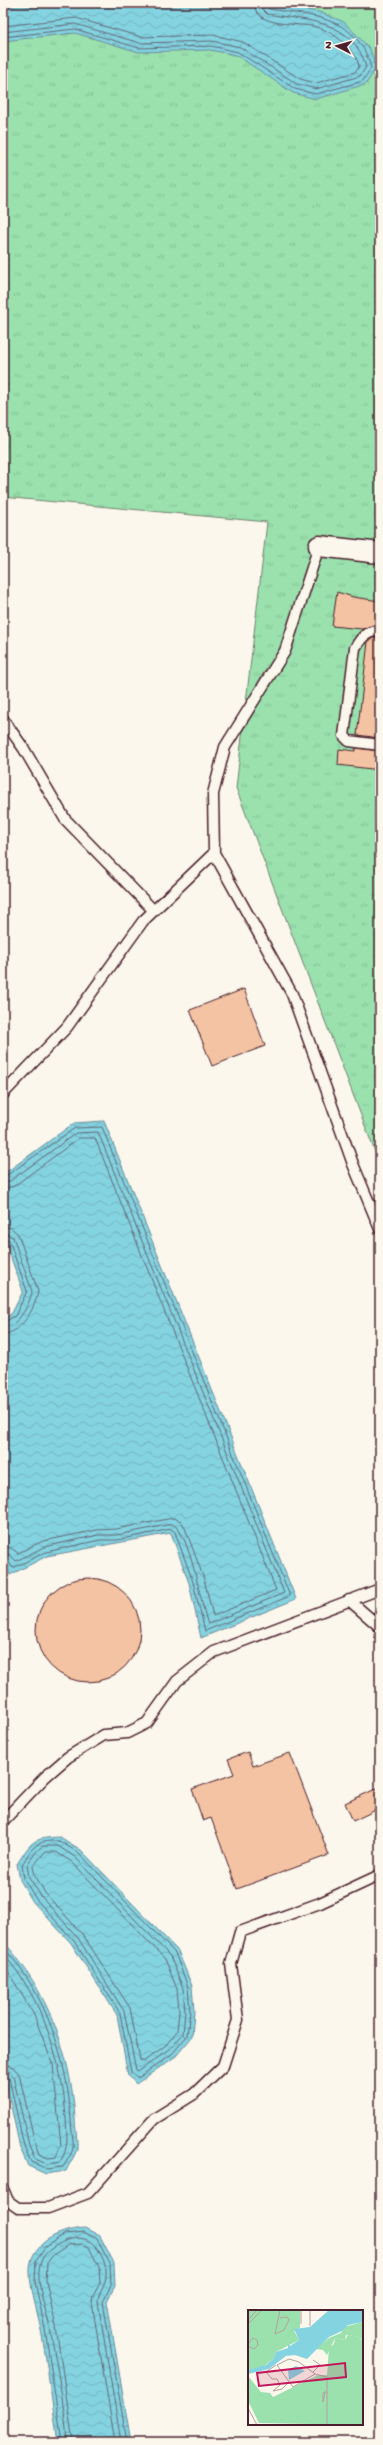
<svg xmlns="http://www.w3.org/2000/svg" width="383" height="2445" viewBox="0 0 383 2445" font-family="'Gochi Hand',sans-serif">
	<defs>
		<pattern id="grass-tufts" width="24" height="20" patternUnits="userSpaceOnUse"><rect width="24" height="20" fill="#9ae1ae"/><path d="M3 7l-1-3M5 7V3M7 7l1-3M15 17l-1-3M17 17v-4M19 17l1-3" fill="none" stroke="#86c196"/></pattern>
		<pattern id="water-waves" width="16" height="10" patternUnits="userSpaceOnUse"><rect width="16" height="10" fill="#84d3e1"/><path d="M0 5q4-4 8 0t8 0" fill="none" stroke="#74b5c1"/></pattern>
	</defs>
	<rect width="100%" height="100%" fill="#fbf7ec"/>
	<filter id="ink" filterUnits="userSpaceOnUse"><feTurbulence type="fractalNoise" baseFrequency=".025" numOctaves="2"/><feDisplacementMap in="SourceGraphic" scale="8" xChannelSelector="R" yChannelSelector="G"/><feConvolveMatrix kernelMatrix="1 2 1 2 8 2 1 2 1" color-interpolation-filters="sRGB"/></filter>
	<g filter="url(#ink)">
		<path fill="url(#grass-tufts)" stroke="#72806c" d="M3 3H380V1165L236 788 267 522 3 497Z"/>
		<path fill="url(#water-waves)" stroke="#6d8b98" d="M3 3H260L319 12 344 22 370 49 376 68 366 84 316 99 293 93 236 55 210 50 139 52 75 33 3 41Z
			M104 1121 296 1599 201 1638 189 1583 171 1533 47 1556 10 1575 3 1557V1320L12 1313 23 1291 3 1236V1183L5 1173 74 1123Z
			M60 1837 81 1850 178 1951 192 1986 194 2011 192 2037 176 2056 136 2084 128 2075 117 2015 71 1943 33 1902 20 1880 17 1864C32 1841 32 1838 60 1837Z
			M3 1941C47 1989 71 2054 75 2118 75 2128 78 2140 77 2149 75 2156 69 2164 66 2171L46 2174 28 2166 20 2148 3 2069Z
			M85 2228 100 2236 114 2263 115 2286 107 2301 131 2442H58C52 2405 48 2367 41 2330 38 2312 25 2276 32 2258 41 2237 64 2230 85 2228Z"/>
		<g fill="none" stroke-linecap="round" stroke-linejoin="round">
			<path stroke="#616774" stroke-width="1" d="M3 26 76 18 141 37 213 35 243 42 300 79 316 83 355 72 359 67C358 58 353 53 347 46 337 36 329 31 316 27 298 22 255 29 254 3
				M3 32 75 24 140 43 212 41 240 47 297 84 316 89 360 76 366 67C353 19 307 21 267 14L262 9 260 3
				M3 37 75 29 139 48 211 46 238 52 295 89 316 94 363 81 371 68C358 16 312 16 269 9L265 3
				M3 1178 75 1128 102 1127 290 1596 205 1631 193 1582 175 1532 171 1529 117 1540H100L46 1552 13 1568 7 1559 3 1558
				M3 1183 10 1181 76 1133 98 1132 284 1593 208 1624C201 1607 190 1530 172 1524L117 1535H98L44 1547 16 1561 9 1554 3 1553
				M3 1189 14 1186 79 1138H95L276 1590 213 1616 204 1579 185 1528 181 1521 173 1518 116 1529 97 1530 43 1541 18 1553 11 1548 3 1547
				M3 1226 11 1228 18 1234 38 1291C36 1307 21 1334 3 1334
				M3 1232 13 1237 32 1291C30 1304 18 1327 3 1328
				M3 1237 9 1240 27 1291 15 1316 3 1323
				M59 1841 79 1853 175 1953 188 1987 190 2011 187 2036 173 2053 138 2078 131 2072 120 2013 74 1941 36 1899 24 1879 22 1865C33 1846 36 1840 59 1841Z
				M43 1846H58L75 1857 170 1956 183 1988 185 2011 183 2034 170 2049 139 2071 136 2070 124 2011 78 1938 41 1896 29 1877 27 1865 36 1852Z
				M45 1852H56L72 1862 165 1959 177 1989 179 2011 177 2031 166 2045 143 2062 140 2060 130 2008 83 1935 45 1893 35 1875 33 1867Z
				M3 1947C46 1993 67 2058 71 2120 71 2129 74 2140 73 2148 72 2154 66 2162 63 2167L47 2169 31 2162 24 2146 9 2078 3 2075
				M3 1954C42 1996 63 2063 66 2119 67 2136 69 2148 60 2162L47 2164 35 2159 29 2145 13 2076 9 2071 3 2069
				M3 1963 34 2015 53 2065 61 2145 56 2157 48 2158 39 2154 35 2143 19 2074 12 2066 3 2063
				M62 2442 45 2329 35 2282 36 2260 45 2247 65 2234 84 2232 97 2239 110 2264 111 2285 103 2302 127 2442
				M67 2442C65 2408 56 2362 50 2328 46 2308 34 2281 41 2262 43 2254 51 2249 57 2245 81 2231 97 2239 105 2265 110 2283 98 2289 98 2302L121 2442
				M73 2442 56 2327 46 2281 47 2263 53 2255 68 2245 82 2244 89 2247 99 2267 100 2283 93 2296 92 2303 115 2442"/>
		</g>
		<path fill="#f3c3a3" stroke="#4a1f2b" d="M337 592 353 597 380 601V625L362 629 332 626Z
			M373 638H380V738L357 735 368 642Z
			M356 748 380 751V770L338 765 339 749 355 751Z
			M244 989 265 1046 212 1066 190 1010Z
			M36 1630a52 52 0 1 1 104 0a52 52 0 1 1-104 0Z
			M248 1752 253 1766 290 1753 329 1855 237 1889 211 1818 203 1821 192 1789 234 1774 228 1759Z
			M380 1787V1808L353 1821 345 1803Z"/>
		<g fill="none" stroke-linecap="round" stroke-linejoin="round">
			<g stroke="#4a1f2b" stroke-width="13">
				<path id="lane" d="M319 546 285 651 225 747 213 794 214 853 292 994 353 1164 380 1229
					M380 631C367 630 361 638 355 648L344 736 349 741 380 745
					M3 719 24 749 65 819 154 911
					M3 1094 67 1027 143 921 214 853
					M349 1600 380 1627
					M3 1821 45 1777 68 1757 104 1735 127 1733 147 1723 177 1681 214 1652 380 1589
					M3 2189 8 2201 18 2208H48L88 2193 154 2119 194 2094 223 2066 238 2020 231 1964 240 1932 320 1903 380 1875"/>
			</g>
			<g stroke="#4a1f2b" stroke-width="23">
				<path id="street" d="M319 546 380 553"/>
			</g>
			<use href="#lane" stroke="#fbf7ec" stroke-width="10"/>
			<use href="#street" stroke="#fbf7ec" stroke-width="20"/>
		</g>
	</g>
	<g transform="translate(248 2310)">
		<rect width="115" height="115" fill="#fbf7ec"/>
		<path d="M0 0H52V18L46 21 51 30 28 42 26 48 16 56 0 60ZM100 25 111 27 115 32V115L11 113 0 91V66L13 82 22 83 25 87 70 65H79L81 38 86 34 87 28 97 30Z" fill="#9ae1ae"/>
		<path d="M115 12V31L111 27 98 25 97 30 87 28 79 45 75 40 68 39 81 28 93 23 96 17Z" fill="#9ae1ae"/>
		<path d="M81 0H115V12L100 15 94 21 81 27 59 49 47 45 38 46 21 59 0 64V60L18 55 26 48 28 42 40 38V34L42 36 51 30 46 19 62 17ZM48 56 57 61 41 70 40 60Z" fill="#84d3e1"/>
		<path fill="none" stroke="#b4a19f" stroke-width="1" d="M32 0 27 24 36 20 41 10 39 7 32 8M53 0V14M62 0V16M0 10 9 0M0 14 14 0M0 34 5 28 9 30 10 35 6 39 0 36M28 55 18 62 24 69H29L32 75 25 81 34 79 41 72M65 62 72 55 65 50M67 64 45 77 29 55 41 49 51 52 67 64 79 67V115M77 82 75 92V83L76 82H79M0 98 9 115"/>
		<path fill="#c2185b" fill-opacity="0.15" stroke="#c2185b" stroke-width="2" d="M97 53 98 67 11 76 9 63Z"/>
		<rect width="115" height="115" fill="none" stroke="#4a1f2b" stroke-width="2"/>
	</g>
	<rect width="383" height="2445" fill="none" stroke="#fbf7ec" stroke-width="16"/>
	<rect x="8" y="8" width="367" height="2429" fill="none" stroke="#4a1f2b" stroke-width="1.5" filter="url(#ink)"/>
	<g transform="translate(337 46) rotate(276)" stroke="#fbf7ec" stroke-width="3" paint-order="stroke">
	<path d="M0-3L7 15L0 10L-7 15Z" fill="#4a1f2b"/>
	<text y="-6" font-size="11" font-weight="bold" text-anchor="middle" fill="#4a1f2b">N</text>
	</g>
</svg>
